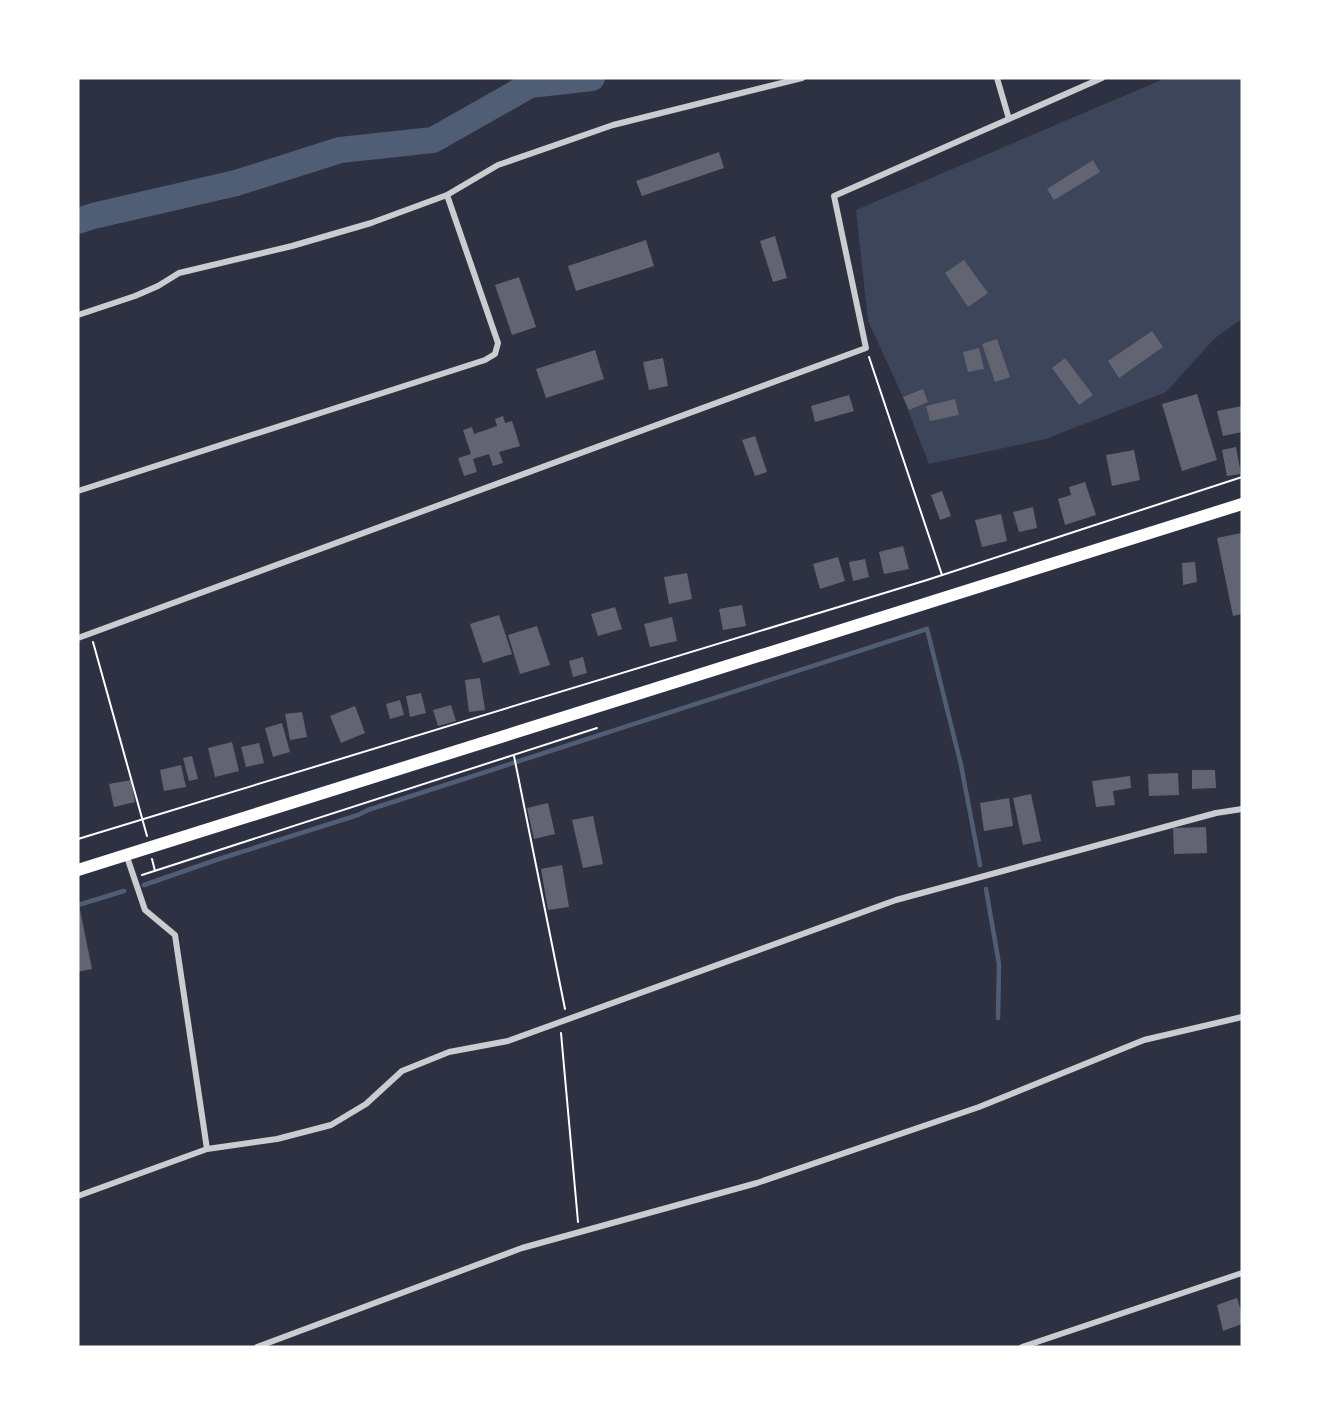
<svg xmlns="http://www.w3.org/2000/svg" width="1320" height="1425" viewBox="0 0 1320 1425" font-family="'IBM Plex Sans',sans-serif">
	<rect width="100%" height="100%" fill="#2d3142"/>
	<path fill="#3c4559" d="M1166 78H1242V319L1215 338 1166 392 1046 439 929 464 903 397 868 321 856 210Z"/>
	<g fill="none" stroke-linecap="round" stroke-linejoin="round">
		<path stroke="#4f5d75" stroke-width="4.5" d="M144 885 219 859 358 815 368 810 927 629 961 765 980 865
			M986 889 999 964 998 1018
			M78 905 124 891"/>
		<path stroke="#4f5d75" stroke-width="26" d="M78 221 93 216 236 183 340 150 433 140 530 85 592 78"/>
	</g>
	<path fill="#626471" d="M719 152 724 168 642 196 636 181Z
		M1093 160 1100 172 1054 200 1047 189Z
		M775 236 787 278 773 282 760 241Z
		M646 240 654 266 576 291 568 266Z
		M964 260 988 293 968 307 945 273Z
		M519 277 536 327 512 335 495 285Z
		M1152 331 1163 347 1119 378 1108 361Z
		M997 339 1010 377 995 382 982 344Z
		M979 348 984 369 968 372 963 352Z
		M595 350 604 379 546 398 536 369Z
		M663 358 668 386 649 390 643 362Z
		M1065 358 1093 395 1079 405 1052 368Z
		M923 389 928 402 909 410 903 397Z
		M1197 394 1217 460 1182 471 1162 404Z
		M849 395 854 411 815 422 811 406Z
		M955 399 959 415 930 421 926 406Z
		M1242 406V432L1223 436 1217 411Z
		M503 416 505 423 512 421 520 446 499 452 503 463 493 466 489 454 473 459 477 472 464 476 458 458 471 454 463 430 472 427 474 434 497 426 495 419Z
		M755 436 767 472 755 476 742 440Z
		M1236 447 1241 474 1227 476 1222 450Z
		M1134 450 1140 480 1112 486 1106 455Z
		M1085 482 1096 515 1065 525 1058 499 1071 495 1069 487Z
		M942 491 951 516 940 520 931 495Z
		M1033 507 1037 528 1019 532 1013 512Z
		M1001 514 1007 541 982 547 975 520Z
		M1241 533 1242 614 1233 616 1217 538Z
		M903 546 909 569 884 574 879 552Z
		M838 557 845 581 820 589 813 564Z
		M865 559 869 577 853 581 849 562Z
		M1195 562 1197 582 1183 585 1182 563Z
		M687 573 692 599 669 604 664 577Z
		M742 605 746 626 723 630 719 609Z
		M615 607 622 629 598 636 591 614Z
		M499 615 512 654 483 663 470 624Z
		M672 617 677 641 650 647 644 624Z
		M537 626 550 665 520 674 508 635Z
		M583 657 587 673 573 677 569 661Z
		M480 678 485 710 469 712 465 680Z
		M421 693 426 713 410 717 406 696Z
		M400 700 404 715 390 719 386 704Z
		M451 705 456 721 438 726 433 710Z
		M355 706 365 733 341 743 330 716Z
		M302 712 307 737 290 740 285 714Z
		M282 723 290 752 273 757 265 728Z
		M232 742 239 771 215 777 208 748Z
		M259 743 264 763 246 767 241 747Z
		M192 756 198 779 189 781 183 758Z
		M181 765 186 787 164 791 160 770Z
		M1192 770H1215L1216 788 1192 789Z
		M1178 773 1179 795 1149 796 1148 774Z
		M1130 776 1131 788 1113 791 1115 805 1096 807 1092 781Z
		M131 780 135 802 114 807 109 784Z
		M1031 794 1041 841 1023 845 1013 798Z
		M1009 798 1013 826 984 831 980 803Z
		M548 803 555 834 534 839 527 808Z
		M593 816 603 864 583 868 572 820Z
		M1206 827 1207 853 1174 854 1173 828Z
		M562 865 569 907 548 910 541 869Z
		M79 905 92 969 78 972V906Z
		M1237 1298 1242 1314V1324L1223 1331 1217 1305Z"/>
	<g fill="none" stroke-linecap="round" stroke-linejoin="round">
		<path stroke="#fff" stroke-width="2" d="M869 357 942 575
			M93 642 147 836
			M514 756 565 1009
			M78 839 927 580 1242 477
			M152 859 155 871
			M142 875 597 728
			M561 1033 578 1222"/>
		<path stroke="#caccd0" stroke-width="6" d="M997 78 1009 119
			M78 315 135 296 158 286 179 273 292 246 371 223 447 195 498 165 613 125 802 78
			M78 491 485 360 495 354 498 343 447 195
			M78 638 866 348 834 196 1102 78
			M126 854 145 910 175 935 207 1149
			M78 1196 207 1149 277 1139 331 1125 366 1104 402 1071 449 1052 508 1041 896 900 1216 813 1242 809
			M257 1347 522 1248 757 1183 979 1107 1144 1040 1242 1017
			M1022 1347 1242 1273"/>
		<path stroke="#fff" stroke-width="12" d="M78 870 1242 504"/>
	</g>
	<rect width="1320" height="1425" fill="none" stroke="#ffffff" stroke-width="159"/>
</svg>
